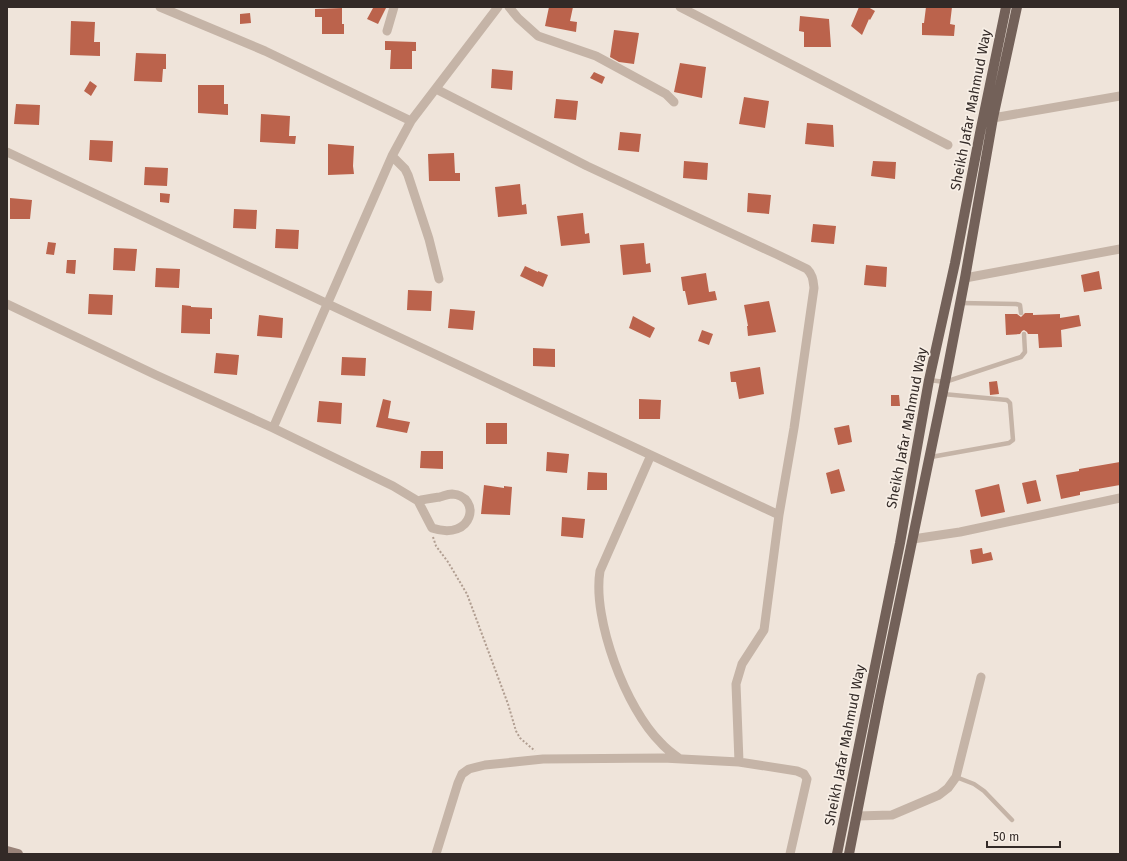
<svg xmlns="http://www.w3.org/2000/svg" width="1127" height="861" viewBox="0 0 1127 861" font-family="'Fira Sans',sans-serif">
	<rect width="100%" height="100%" fill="#efe4da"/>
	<path fill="#bb634c" d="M549 7H573L570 21 577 22 576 32 545 26Z
		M859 7H868L875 11 870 20 869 19 862 35 851 26Z
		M926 7H952L950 24 955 25 954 36 922 35V23H924Z
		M342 8V24H344V34H322V17H315V9Z
		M373 8H386L378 24 367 19Z
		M250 13 251 23 240 24V14Z
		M800 16 829 19 831 47H804V32L799 31Z
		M71 21 95 22 94 42H100V56L70 55Z
		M614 30 639 33 634 64 619 62 610 57Z
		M385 41 416 42V51H412V69H390L391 50H385Z
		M136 53 166 54V69H163L162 82 134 81Z
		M680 63 706 67 702 98 674 92Z
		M492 69 513 71 512 90 491 88Z
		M594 72 605 77 602 84 590 78Z
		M90 81 97 86 91 96 84 91Z
		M198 85H224V104H228V115L198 113Z
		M744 97 769 101 765 128 739 124Z
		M556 99 578 101 576 120 554 118Z
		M16 104 40 105 39 125 14 124Z
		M261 114 290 116 289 136H296L295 144 260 142Z
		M807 123 833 125 834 147 805 144Z
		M620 132 641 134 639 152 618 150Z
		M90 140 113 141 112 162 89 160Z
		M328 144 354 146 353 166 354 174 328 175Z
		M454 153 455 173H460V181H429L428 154Z
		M684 161 708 163 707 180 683 178Z
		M873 161 896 162 895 179 871 176Z
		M145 167 168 168 167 186 144 185Z
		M520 184 522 205 526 204 527 214 498 217 495 187Z
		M160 193 170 194 169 203 160 202Z
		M748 193 771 195 769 214 747 212Z
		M10 198 32 200 30 219H10Z
		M234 209 257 210 256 229 233 228Z
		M583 213 585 234 589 233 590 243 561 246 557 216Z
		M813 224 836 226 834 244 811 242Z
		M276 229 299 230 298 249 275 248Z
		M48 242 56 243 54 255 46 254Z
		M644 243 646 264 650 263 651 272 623 275 620 245Z
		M114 248 137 249 135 271 113 270Z
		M67 260H76L75 274 66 273Z
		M866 265 887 267 886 287 864 285Z
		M525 266 538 272V271L548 275 543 287 520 276Z
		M156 268 180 269 179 288 155 287Z
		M1099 271 1102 289 1084 292 1081 275Z
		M706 273 709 292 715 291 717 300 688 305 685 291H683L681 277Z
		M408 290 432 291 431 311 407 310Z
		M89 294 113 295 112 315 88 314Z
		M769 301 776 332 748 336 747 326H748L744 305Z
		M182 305 191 306V307L212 308V319H210V334L181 333Z
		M450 309 475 311 473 330 448 328Z
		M1025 313H1033V315L1060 314V318L1079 315 1081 326 1061 330 1062 347 1039 348 1038 334H1028L1027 332 1024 330 1022 331 1020 334 1006 335 1005 314H1017L1021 317Z
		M259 315 283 318 282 338 257 336Z
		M633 316 655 328 650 338 629 328Z
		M702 330 713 334 709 345 698 341Z
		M533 348 555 349V367L533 366Z
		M216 353 239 355 237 375 214 373Z
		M342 357 366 358 365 376 341 375Z
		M760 367 764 394 739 399 736 382H731L730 372Z
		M997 381 999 394 990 395 989 382Z
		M891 395H899L900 406H891Z
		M383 399 391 401 388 418 410 422 407 433 376 427Z
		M639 399 661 400 660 419H639Z
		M319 401 342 403 341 424 317 422Z
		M486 423H507V444H486Z
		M849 425 852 442 838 445 834 428Z
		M421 451H443V469L420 468Z
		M547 452 569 454 567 473 546 471Z
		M1120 462V485L1080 492V495L1061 499 1056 475 1079 471V469Z
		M839 469 845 491 831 494 826 473Z
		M588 472 607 473V490H587Z
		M1036 480 1041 501 1027 504 1022 483Z
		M999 484 1005 512 981 517 975 490Z
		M484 485 504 488V486L512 487 510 515 481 514Z
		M562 517 585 519 583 538 561 536Z
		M982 548 983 554 991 552 993 560 972 564 970 550Z"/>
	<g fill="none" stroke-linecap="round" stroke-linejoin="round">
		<path stroke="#b19e91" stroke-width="2" stroke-dasharray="2 2" stroke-linecap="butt" d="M433 537 436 546 448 562 467 594 508 704 516 731 520 738 535 751"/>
		<path stroke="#c5b4a7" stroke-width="4.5" d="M960 303 1016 304 1020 305 1021 313
			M929 380 945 382 1021 357 1025 352 1024 334
			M931 457 1009 443 1013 440 1010 403 1007 400 943 394
			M956 777 974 784 984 791 1012 820"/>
		<path stroke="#c5b4a7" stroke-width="9" d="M160 7 265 51 411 121
			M509 7 518 18 538 36 596 56 666 94 674 102
			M680 7 948 145
			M387 31 394 7
			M436 89 587 166 776 254 807 269C813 275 813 280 814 288L794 428 779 515 764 630 742 664 736 684 739 762
			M993 118 1120 96
			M7 152 328 304 779 515
			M392 156 405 169 408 175 429 239 439 279
			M965 278 1120 249
			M7 304 156 375 273 428 393 486 418 501 432 528C474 542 482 496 452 494 447 494 444 496 440 497 433 498 425 499 418 501
			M273 428 392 156 411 121 498 7
			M651 455 600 571C592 619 626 709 661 743 666 749 673 754 680 759
			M913 539 960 532 1120 498
			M857 816 892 815 939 795 948 788 956 777 981 677
			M436 854 458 783 462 774 469 769 485 765 543 759 663 758 739 762 797 771 804 774 807 779 790 854"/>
		<path stroke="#998379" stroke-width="10" d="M7 851 18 854"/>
		<path stroke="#736159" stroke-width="10" d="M837 854 900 543 929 380 955 263 980 133 1006 7
			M849 854 879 701 945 382 965 278 993 118 1017 7"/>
	</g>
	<g text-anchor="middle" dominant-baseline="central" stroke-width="3.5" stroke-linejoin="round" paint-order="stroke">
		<g font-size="14" fill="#332a27" stroke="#f7eee5">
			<text transform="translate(971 110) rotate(-79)">Sheikh Jafar Mahmud Way</text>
			<text transform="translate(907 428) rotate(-79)">Sheikh Jafar Mahmud Way</text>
			<text transform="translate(845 745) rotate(-79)">Sheikh Jafar Mahmud Way</text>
		</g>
	</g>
	<rect width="1127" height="861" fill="none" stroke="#332a27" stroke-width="16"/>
	<path d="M987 841v6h73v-6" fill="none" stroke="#332a27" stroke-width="2"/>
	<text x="993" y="841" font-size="12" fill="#332a27" stroke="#f7eee5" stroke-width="3" paint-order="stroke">50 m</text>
</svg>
